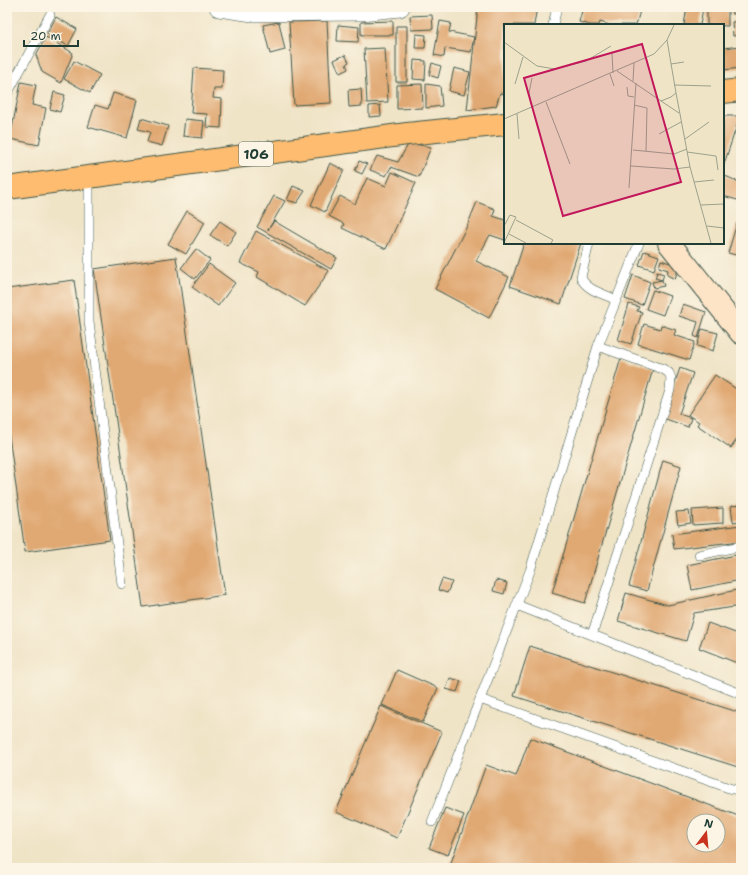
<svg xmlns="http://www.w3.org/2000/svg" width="748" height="875" viewBox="0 0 748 875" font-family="'Shantell Sans',sans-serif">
	<rect width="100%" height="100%" fill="#fcf5e5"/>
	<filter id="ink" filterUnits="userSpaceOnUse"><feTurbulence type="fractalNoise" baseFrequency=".025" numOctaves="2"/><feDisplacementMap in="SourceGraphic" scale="8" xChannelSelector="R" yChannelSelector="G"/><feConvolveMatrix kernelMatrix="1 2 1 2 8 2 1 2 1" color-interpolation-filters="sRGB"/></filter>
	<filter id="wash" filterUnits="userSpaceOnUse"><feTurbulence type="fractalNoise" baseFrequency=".012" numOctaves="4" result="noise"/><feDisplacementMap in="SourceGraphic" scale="16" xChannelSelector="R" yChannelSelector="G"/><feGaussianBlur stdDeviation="0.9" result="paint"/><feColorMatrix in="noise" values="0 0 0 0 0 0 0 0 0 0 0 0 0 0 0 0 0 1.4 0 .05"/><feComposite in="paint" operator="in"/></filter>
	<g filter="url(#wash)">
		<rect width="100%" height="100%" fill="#f0e4c7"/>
		<g id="blocks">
			<path fill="#e0a872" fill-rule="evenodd" d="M478 7H537L534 25H505V94L500 93 496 106 467 110Z
				M583 7H589L603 11 604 7H641L636 25H610L600 22 599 25H590L579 22Z
				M687 7 703 8 700 25H684Z
				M707 7H728V26L707 25Z
				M731 7H741V14H732Z
				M432 15 433 29 411 30 410 16Z
				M56 17 77 29 68 46 47 34Z
				M327 21 331 103 294 105 289 22Z
				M393 21V35H361V22Z
				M440 21 451 23 449 32 474 37 471 52 445 48 444 57 434 55Z
				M741 21V35L733 36 732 22Z
				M279 22 285 50 270 54 263 25Z
				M338 25 359 27 358 42 337 41Z
				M396 26H407V82H396Z
				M416 34 426 35 425 48H415Z
				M46 37 73 53 61 83 42 72 36 55Z
				M741 46V68L723 70V48Z
				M385 48 388 102 367 103 364 49Z
				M345 55 349 62 346 64 348 69 340 73 334 60Z
				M414 60 426 61 425 80 413 79Z
				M74 61 100 75 90 93 64 79Z
				M432 63 441 66 438 78 429 75Z
				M194 68 223 70 222 89H214L213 98 222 99 221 128 206 127 207 114 191 113Z
				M454 68 470 72 464 95 449 91Z
				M21 82 36 85 32 105 46 108 39 145 10 139Z
				M422 84 423 108 397 109V85Z
				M426 84 440 86 442 106 426 108Z
				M361 89 362 106 349 107 348 90Z
				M54 92 65 95 60 112 50 109Z
				M113 93 137 100 127 138 88 127 95 105 108 109Z
				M380 105 381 116 369 117V106Z
				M723 116H740L723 167Z
				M141 118 168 126 162 146 147 142 150 132 138 129Z
				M185 119 204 121 202 138 183 136Z
				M409 143 431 147 419 177 391 167 386 176 370 170 377 156 398 162Z
				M359 161 367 164 362 174 355 171Z
				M330 163 344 170 325 212 311 205Z
				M392 172 416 183 386 249 342 228 344 224 329 216 340 196 355 204 367 178 386 186Z
				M723 175 739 182 741 178V201L723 196Z
				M293 186 305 191 297 203 287 200Z
				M274 196 285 201 268 230 274 221 337 258 331 269 257 227Z
				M477 202 495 209 493 216 505 220V240L490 235 476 261 509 277 489 318 435 289 467 226Z
				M187 211 205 222 186 254 168 244Z
				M220 221 236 232 227 246 210 235Z
				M737 223 741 225 740 256 728 253Z
				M256 231 329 271 305 306 257 277 259 272 240 263Z
				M524 243H581L561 304 510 286Z
				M196 249 210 260 195 279 181 268Z
				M644 251 659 256 654 270 639 265Z
				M176 257 225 595 143 607 94 269Z
				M661 260 679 266 675 279 667 275 668 270 659 267Z
				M209 264 235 283 218 306 192 287Z
				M657 272 664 274 662 280 664 286 654 288 652 282 662 280 655 278Z
				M633 275 650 282 642 305 625 299Z
				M74 280 110 540 25 552 7 421V289Z
				M653 290 670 296 663 315 646 309Z
				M629 304 639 307 637 311 642 312 631 344 618 340Z
				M683 304 706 312 698 338 694 336 698 322 679 316Z
				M644 324 660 329 661 325 676 330 674 335 695 342 689 360 638 344Z
				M702 329 718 333 713 351 697 346Z
				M621 358 653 369 585 603 552 593Z
				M680 368 693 373 679 414 691 418 688 427 663 418Z
				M715 375 741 392V433L731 448 697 425 699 422 688 415Z
				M663 460 681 466 647 591 629 586Z
				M741 505V521L733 522 731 506Z
				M723 508V523L693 525 692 510Z
				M689 511 691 523 678 525 676 512Z
				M741 525V541L674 549 672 534Z
				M741 554V580L692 590 687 565Z
				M442 579 452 582 447 593 438 590Z
				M496 580 507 583 504 594 493 591Z
				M741 589V606L694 613 686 641 618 621 626 593 668 605Z
				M708 623 741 635V652L737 663 699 648Z
				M530 646 741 713V768L514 696Z
				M397 670 438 688 423 722 382 705Z
				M450 678 461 681 457 692 446 689Z
				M381 706 442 732 397 838 336 812Z
				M530 738 741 817V868H449L486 765 516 776ZM694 821H718V845H694Z
				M445 808 464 815 448 855 429 848Z"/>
		</g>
	</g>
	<g filter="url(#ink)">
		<use href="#blocks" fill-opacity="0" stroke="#3e564a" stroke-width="1"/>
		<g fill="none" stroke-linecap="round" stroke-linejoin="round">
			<g stroke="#3e564a" stroke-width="10">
				<path id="service" d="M553 25 557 7
					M7 94 50 15
					M89 177V321L122 584
					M589 243 581 277C585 290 605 294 616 300
					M699 555 741 546
					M517 605 741 694
					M592 635 670 390 671 378 669 373 663 369 598 346
					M480 699 729 788 741 791
					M432 822 530 571 598 346 639 243"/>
			</g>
			<g stroke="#3e564a" stroke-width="20">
				<path id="minor" d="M219 7 253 12 361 11 400 7"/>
			</g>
			<g stroke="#3e564a" stroke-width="24">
				<path id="secondary" d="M669 243 741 333"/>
			</g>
			<g stroke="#3e564a" stroke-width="24">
				<path id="primary" d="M723 92 741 90
					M7 188 407 134 505 124"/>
			</g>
			<use href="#service" stroke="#fff" stroke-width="9"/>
			<use href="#minor" stroke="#fff" stroke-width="19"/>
			<use href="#secondary" stroke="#fee4c6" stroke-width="22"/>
			<use href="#primary" stroke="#fdbc70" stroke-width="22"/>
		</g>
	</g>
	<g text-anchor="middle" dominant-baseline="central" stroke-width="3.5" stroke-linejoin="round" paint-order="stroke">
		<rect fill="#fcf5e5" stroke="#617469" stroke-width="1" x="239" y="142" width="34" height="24" rx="3"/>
		<g font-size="14" font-weight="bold" fill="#1f3d34">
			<text x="256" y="154">106</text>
		</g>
	</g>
	<g transform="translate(504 24)">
		<rect width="220" height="220" fill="#f0e4c7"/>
		<path fill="none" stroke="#9ca18c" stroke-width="1" d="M0 18 33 42 51 45 82 37 107 22M108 29 109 49M167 40 180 38M113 47 157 77 167 73 172 69 163 16M106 50 110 62M28 54 25 69 28 84M129 57 130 39M11 60 19 33M170 61 207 62M123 63 124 72 130 73M172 69 186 143 207 219M157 77 175 89M42 78 66 140M130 81 143 84 142 127M13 90 15 115M0 95 150 30 163 16 170 1M155 110 177 98M181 115 205 98M129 126 170 130 183 125M183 128 212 132 214 146M127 142 170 145 186 143M190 158 210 156M125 164 132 59M197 181 220 180M12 196 49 216 47 219M0 202 6 191 12 193 0 219M203 202 220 204M5 210 22 219"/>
		<path fill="#c2185b" fill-opacity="0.15" stroke="#c2185b" stroke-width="2" d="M138 20 177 158 59 192 20 54Z"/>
		<rect width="220" height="220" fill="none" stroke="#1f3d34" stroke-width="2"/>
	</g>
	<rect width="748" height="875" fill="none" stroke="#fcf5e5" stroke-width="24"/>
	<g transform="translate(706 833) rotate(16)"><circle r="19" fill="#fcf5e5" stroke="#a4ab9e"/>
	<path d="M0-3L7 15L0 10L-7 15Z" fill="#c8321e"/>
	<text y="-6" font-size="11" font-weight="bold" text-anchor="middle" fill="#1f3d34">N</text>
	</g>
	<path d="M24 40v6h54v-6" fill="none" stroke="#1f3d34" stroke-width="2"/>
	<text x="30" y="40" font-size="12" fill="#1f3d34" stroke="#fcf5e5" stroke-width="3" paint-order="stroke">20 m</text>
</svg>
